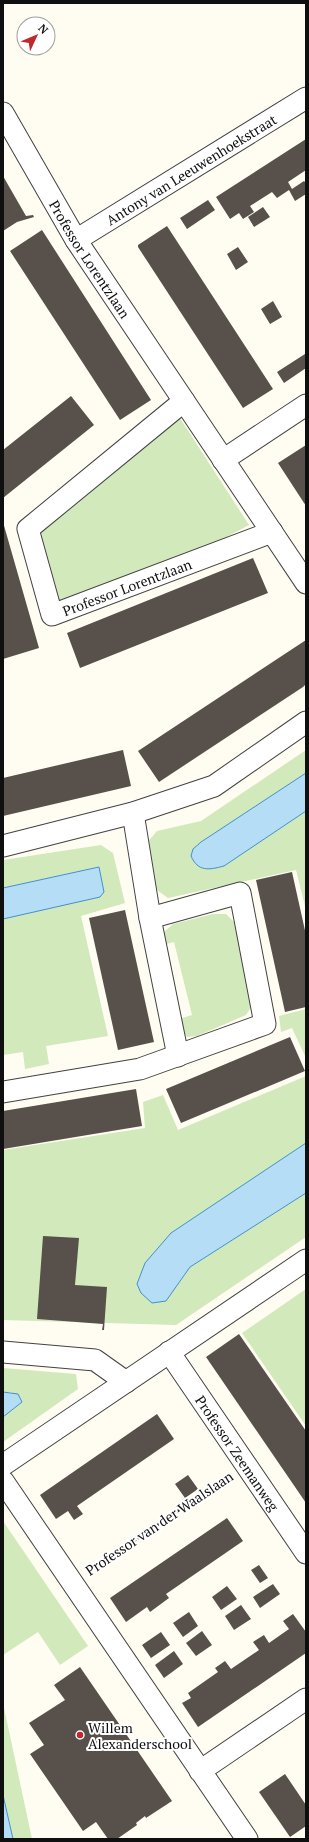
<svg xmlns="http://www.w3.org/2000/svg" width="309" height="1842" viewBox="0 0 309 1842" font-family="'PT Serif',serif">
	<rect width="100%" height="100%" fill="#fffcf1"/>
	<path fill="#d2e9bb" d="M176 412 249 525 217 542 54 606 26 520Z
		M306 750V773L201 842 224 866 306 811V910L296 870 168 898 157 890 146 844 157 831 201 821Z
		M101 845 113 853 125 903 81 916 108 1036 46 1046 49 1064 25 1069 23 1052 3 1055V919L100 897 98 867 3 888V860Z
		M213 914H226L234 922 253 1004 246 1015 197 1036 187 1037 183 1031 179 1019 192 1015 174 942 163 945 164 932 173 924Z
		M306 1009V1058L292 1028 281 1032 279 1016Z
		M306 1076V1143L171 1233 166 1301 190 1267 306 1193V1237L176 1325 3 1320V1150L145 1128 143 1102 163 1095 178 1130Z
		M306 1289V1426L242 1333Z
		M3 1368 76 1374 78 1389 3 1442V1417L22 1402 10 1392H3Z
		M3 1521 88 1646 60 1665 38 1632 3 1655Z
		M3 1703 32 1839H13L3 1795Z"/>
	<path fill="#b6ddf6" stroke="#3e91cc" d="M306 773V811L224 866C209 870 198 872 191 856L193 849 201 842Z
		M99 867 104 892 100 897 3 919V888Z
		M306 1143V1193L190 1267 166 1301 152 1303 141 1293 137 1284 145 1263 171 1233Z
		M3 1392 18 1394 22 1402 3 1417Z
		M3 1795 13 1839H3Z"/>
	<path fill="#58504b" d="M306 139V170L288 182 292 189 304 181 306 183V194L295 201 289 190 277 198 272 192 250 206 254 212 243 219 239 213 230 219 216 197Z
		M3 176 26 216 33 215 34 217 17 222 3 231Z
		M208 200 215 210 187 229 180 218Z
		M263 207 270 217 254 227 248 217Z
		M167 226 273 389 243 408 138 247V245Z
		M42 230 151 400 120 420 10 251Z
		M238 247 248 262 236 270 227 254Z
		M273 301 282 317 270 324 261 309Z
		M305 354 306 368 284 383 277 372Z
		M71 396 94 425 3 498V450Z
		M306 445V506L278 463Z
		M3 522 39 648 3 659Z
		M253 558 268 593 80 668 67 633Z
		M306 640V684L303 687 159 782 138 751Z
		M123 750 131 786 3 816V778Z
		M292 872 306 935V1007L285 1012 256 880Z
		M125 910 154 1042 118 1050 89 918Z
		M290 1037 305 1071 181 1123 166 1089Z
		M136 1089 142 1126 3 1149V1111Z
		M43 1236 79 1238 75 1285 107 1287 104 1330H102L103 1324 37 1319Z
		M239 1334 306 1431V1503L206 1357Z
		M157 1414 174 1439 77 1506 83 1514 74 1520 68 1511 56 1519 40 1495Z
		M188 1475 198 1489 185 1498 175 1484Z
		M227 1518 243 1541 166 1594 169 1598 150 1612 147 1607 126 1622 110 1598Z
		M259 1565 268 1578 260 1583 251 1570Z
		M273 1584 280 1594 260 1608 253 1597Z
		M227 1586 237 1599 221 1610 212 1597Z
		M241 1605 251 1619 234 1630 225 1616Z
		M189 1612 198 1626 183 1637 173 1623Z
		M293 1614 306 1632V1653L198 1727 182 1703 191 1698 188 1693 218 1672 215 1668 225 1661 231 1669 259 1650 253 1642 264 1635 269 1643 289 1629 283 1621Z
		M202 1631 212 1645 196 1656 186 1643Z
		M161 1632 170 1645 151 1658 142 1645Z
		M174 1651 183 1664 164 1678 155 1665Z
		M80 1667 172 1801 146 1818 145 1816 136 1823 137 1825 117 1839H108L96 1822 83 1831 30 1754 44 1745 29 1723 65 1700 54 1685Z
		M285 1774 306 1805V1826L290 1837 259 1792Z"/>
	<g fill="none" stroke-linecap="round" stroke-linejoin="round">
		<g stroke="#424242" stroke-width="23">
			<g id="minor">
				<path id="s1" d="M3 113 76 240 306 583"/>
				<path id="s2" d="M76 240 306 98"/>
				<path id="s3" d="M184 401 28 529 52 615 272 532"/>
				<path d="M223 460 306 405"/>
				<path d="M133 813 150 918 178 1056"/>
				<path d="M3 846 133 813 214 786 306 722"/>
				<path d="M3 1092 140 1069 265 1024 240 893 150 918"/>
				<path d="M3 1352 95 1360 126 1382"/>
				<path id="s4" d="M169 1352 306 1553"/>
				<path d="M3 1465 306 1260"/>
				<path d="M3 1481 247 1839"/>
				<path d="M200 1771 306 1699"/>
			</g>
		</g>
		<path stroke="#313131" stroke-width="2.5" stroke-dasharray="4 2" stroke-linecap="butt" d="M93 1569 226 1478"/>
		<use href="#minor" stroke="#fff" stroke-width="21"/>
	</g>
	<circle fill="#bf282c" stroke="#fff" stroke-width="1.5" cx="80" cy="1735" r="4"/>
	<g text-anchor="middle" dominant-baseline="central" stroke-width="4" stroke-linejoin="round" paint-order="stroke">
		<g font-size="14" fill="#0f0f0f" stroke="#fff">
			<text stroke="none"><textPath href="#s2" startOffset="135">Antony van Leeuwenhoekstraat</textPath></text>
			<text stroke="none"><textPath href="#s1" startOffset="170">Professor Lorentzlaan</textPath></text>
			<text stroke="none"><textPath href="#s3" startOffset="371">Professor Lorentzlaan</textPath></text>
			<text stroke="none"><textPath href="#s4" startOffset="122">Professor Zeemanweg</textPath></text>
			<text transform="translate(159 1523) rotate(-34)">Professor van der Waalslaan</text>
		</g>
		<g font-size="14" fill="#0f0f0f" stroke="#fff" text-anchor="start">
			<text x="88" y="1727">Willem<tspan x="88" dy="16">Alexanderschool</tspan></text>
		</g>
	</g>
	<rect width="309" height="1842" fill="none" stroke="#0f0f0f" stroke-width="8"/>
	<g transform="translate(36 36) rotate(46)"><circle r="19" fill="#ffffff" stroke="#9f9f9f"/>
	<path d="M0-3L7 15L0 10L-7 15Z" fill="#bf282c"/>
	<text y="-6" font-size="11" font-weight="bold" text-anchor="middle" fill="#0f0f0f">N</text>
	</g>
</svg>
